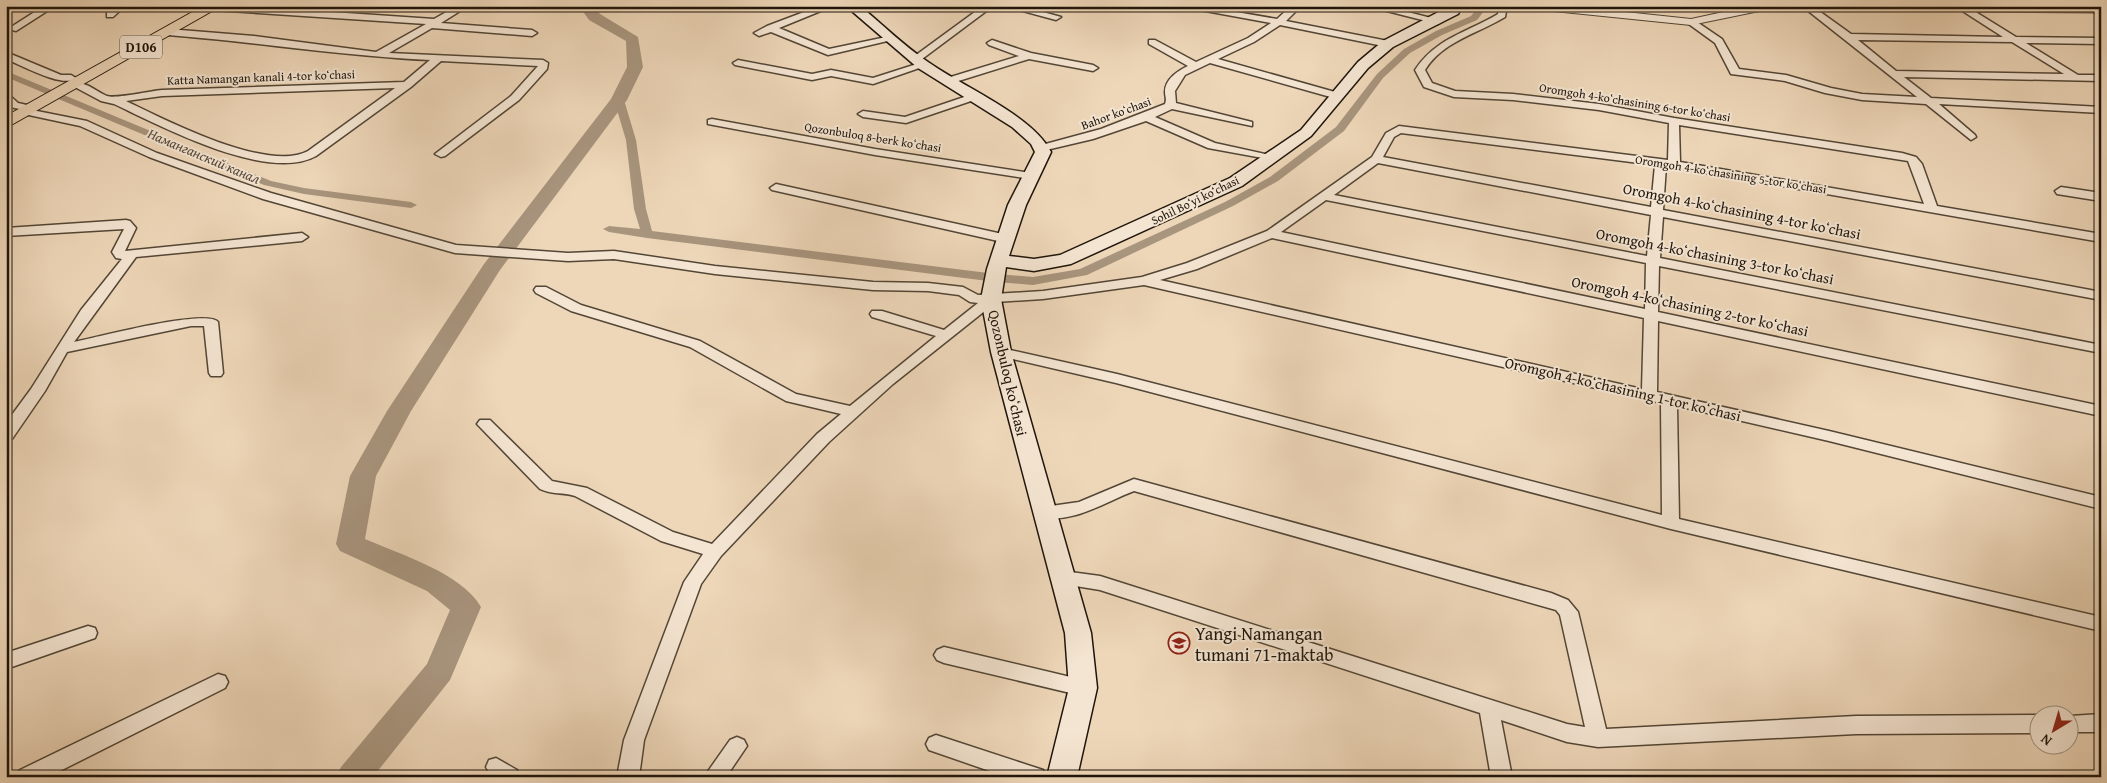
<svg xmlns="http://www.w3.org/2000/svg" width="2107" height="783" viewBox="0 0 2107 783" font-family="'Gentium Book Plus',serif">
	<rect width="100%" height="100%" fill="#eed7b9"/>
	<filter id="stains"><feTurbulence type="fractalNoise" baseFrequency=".004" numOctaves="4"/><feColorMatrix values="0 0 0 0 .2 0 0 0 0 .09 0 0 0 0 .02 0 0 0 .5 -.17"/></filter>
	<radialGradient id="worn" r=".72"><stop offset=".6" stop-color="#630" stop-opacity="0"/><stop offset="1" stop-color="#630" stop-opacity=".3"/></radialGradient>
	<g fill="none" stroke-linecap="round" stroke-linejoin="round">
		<path fill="#a8957e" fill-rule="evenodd" d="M1479 6H1488L1477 20 1442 35 1410 53 1383 78 1344 131 1278 181 1233 206 1087 275 1033 285 996 282 647 238 609 232 603 229 609 226 640 229 634 209 626 140 614 100 619 97 624 100 636 140 646 209 652 231 996 274 1033 277 1080 269 1225 202 1270 177 1336 127 1377 74 1404 49 1436 31 1471 16Z
			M6 71 271 181 304 188 411 202 417 205 411 208 304 194 264 185 6 77Z"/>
		<path fill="#a8957e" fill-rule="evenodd" d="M579 6H593L600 14 638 37 643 67 627 100 500 270 411 411 376 476 365 539C399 554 462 573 481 607L450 680 373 777H336L341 767 427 664 450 610 427 591 340 551 336 544 350 476 387 411 484 264 611 99 627 67 626 41 589 20Z"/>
		<g stroke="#534636" stroke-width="3">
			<path id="minor" d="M44 6H55L16 31 8 29Z
				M115 6H125L113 17H107V13Z
				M243 6 434 19 457 6H468L441 23 532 30 537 33 532 36 432 28 389 53 543 60 548 63 547 69 519 100 445 156 441 157 435 154 511 96 538 66 441 61 411 87 316 156C267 183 161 126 114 104L101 101 71 85C80 77 97 92 107 96 117 99 149 91 162 90L404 82 430 60C343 56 256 42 168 35L163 32 168 29 254 36 376 52 426 24 214 10 210 7ZM395 88 308 151C267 173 166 120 126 101L162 96Z
				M602 6 597 10 593 7V6Z
				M820 6H833L779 28 829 49 891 36 896 39 828 55 771 32 759 36 754 33 767 26Z
				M983 6H993L918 62H912V58Z
				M1004 6H1021L1061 17 1056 20Z
				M1178 6H1202L1277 19 1291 6H1301L1286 21 1388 41 1393 44 1388 47 1280 25 1254 42 1218 59 1342 94V98H1334L1210 63 1185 75 1175 91 1176 103 1252 122V126L1172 109 1155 117 1215 143 1274 156V160L1208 148 1146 121 1093 139 1042 151 1038 150V146L1101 129 1165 104C1167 98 1165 97 1165 92 1165 79 1179 70 1188 66L1149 44V40H1155L1196 62 1248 38 1271 23Z
				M1367 6H1384L1443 21 1438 24Z
				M1499 6H1507L1505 17C1477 34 1443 41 1425 70L1432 83 1455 91 1513 94 1599 104 1674 118 1902 153 1916 157 1922 164 1937 206 2101 234V242L1666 166 1663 210 2101 292V300L1663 217 1660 258 2101 345V353L1659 266 1658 312 2101 406V416L1658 321 1657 392 1829 431 2101 497V509L1829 441 1677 406 1679 519 2101 617V631L1671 529 1116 383 996 355 994 352 1001 348 1117 374 1662 515 1661 403 1144 285 1043 299 996 302 893 384 829 442 721 556 701 584 644 740 639 777H617L624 740 684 582 703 554 661 541 575 496C563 492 552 495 540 489L477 424 480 420H490L552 481 587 488 673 532 712 544 817 434 841 414 786 401 690 347 571 311 536 293 534 290 536 287H546L581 305 700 341 796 394 850 406 936 336 872 317 870 314 872 311H882L944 330 978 303 970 302 959 295 928 291 873 290 715 274 614 259 568 261 455 253 263 199 149 157 80 126 24 114V110L10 107 6 102V92L18 103 27 105V109L87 121 157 153 271 193 456 245 568 253 614 251 715 266 873 282 928 283 963 287 978 295 1043 291 1142 277 1187 263 1267 231 1372 157 1386 133 1399 126 1668 160 1669 123 1599 110 1513 100 1454 97 1424 87 1415 70C1436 38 1466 33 1498 14ZM1679 125 1908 161 1924 204 1680 162ZM1401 133 1655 165 1651 207 1383 157 1394 137ZM1378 163 1651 215 1647 256 1334 195ZM1326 200 1646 263 1645 309 1281 232ZM1272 238 1644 318 1642 389 1160 280 1197 269Z
				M1802 6H1812L1851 34 2003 37 1961 10 1941 6H2101V12L1974 11 2016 37 2101 38V44L2026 43 2078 75H2101V81L1904 77 1931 98 2101 107V113L1939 104 1975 135 1976 137 1971 140 1926 104 1862 100 1825 93 1785 81 1731 74 1715 43 1686 22 1694 20 1722 39 1739 69 1786 75 1831 88 1862 94 1917 97ZM1858 40 2012 42 2064 74 1896 71Z
				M992 40 1031 53 1093 65 1098 68 1093 71 1029 59 952 83H944V79L1019 56 989 45 987 43Z
				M6 52 61 75H71L76 78C64 89 21 65 6 59Z
				M738 60 812 74 831 70 873 78 923 62 928 65 873 84 831 76 812 80 735 65 733 63Z
				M973 94 978 97 977 99 906 123 863 117 858 114 863 111 905 117Z
				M712 119 875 149 1031 173 1037 176 1031 179 875 155 708 124V120Z
				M776 184 1007 235 1013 239 1007 243 772 190 770 188Z
				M2061 187 2101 193V201L2057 194 2055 191Z
				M126 220 130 221 136 228 125 251 302 233 308 237 302 241 136 257 74 342C95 338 207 308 218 322L223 373 221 376H211L209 373 204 326H191L67 352 45 391 12 439 6 440V423L31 389 81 310 122 259 116 258 112 252 124 229 6 236V228Z
				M1134 479 1551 593 1568 600 1578 612 1606 729 1856 716 2040 715V733L1856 734 1598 747 1567 742 1501 720 1512 777H1491L1480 713 1100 590 1057 583 1054 578 1057 573 1063 571 1100 576 1567 724 1585 727 1560 615 1556 610 1134 491C1104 502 1071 526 1037 516L1035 512 1037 508 1079 502Z
				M88 626 95 628 97 633 95 638 6 669V653Z
				M944 647 1083 680 1090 682 1093 688 1090 694 1083 696 944 663 937 660 934 655 937 650Z
				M218 674 225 676 228 682 225 688 48 777H17L20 770Z
				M2101 714V732H2070V716Z
				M936 735 1043 770 1046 777H1007L929 750 926 744 929 738Z
				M737 737 744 740 747 746 726 777H704L730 740Z
				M496 758 517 770 520 777C507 777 492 781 486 767L489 760Z"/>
		</g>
		<g stroke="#534636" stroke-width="2">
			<path id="tertiary" d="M1529 6H1569L1691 19 1751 6H1774L1769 9 1691 25 1534 9Z"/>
		</g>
		<g stroke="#1f150b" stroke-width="3">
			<path id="secondary" d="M846 6H860C883 25 904 46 928 62 963 87 1032 115 1051 152L1026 205 1009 256 1034 259 1060 255 1230 178 1301 130 1358 62 1383 41 1450 6H1462L1458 14 1393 47 1368 68 1311 136 1242 186 1071 264 1034 271 1006 267 1001 299 1011 352 1091 633 1097 688 1077 777H1047L1069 688 1065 633 991 352 981 299 987 269 1008 205 1035 152 1031 144 1012 127 918 68Z"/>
		</g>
		<g stroke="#1f150b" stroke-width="2">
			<path id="primary" d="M203 6H221L6 128V116Z"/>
		</g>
		<use href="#minor" fill="#f4e5d2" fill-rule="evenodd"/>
		<use href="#tertiary" fill="#f4e5d2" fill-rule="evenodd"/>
		<use href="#secondary" fill="#f4e5d2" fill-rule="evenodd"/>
		<use href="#primary" fill="#eed7b9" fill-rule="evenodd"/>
	</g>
	<defs>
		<g id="school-ring" transform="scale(1.125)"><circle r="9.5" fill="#f4e5d2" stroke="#8f2418" stroke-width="1.5"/><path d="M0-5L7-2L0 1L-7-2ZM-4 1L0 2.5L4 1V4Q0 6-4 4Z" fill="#8f2418"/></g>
	</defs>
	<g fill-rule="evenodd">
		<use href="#school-ring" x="1179" y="643"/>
	</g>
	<g text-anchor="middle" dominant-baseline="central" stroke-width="4" stroke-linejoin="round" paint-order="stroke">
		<g font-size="12" fill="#1f150b" stroke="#f4e5d2">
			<text transform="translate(261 77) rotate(-2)">Katta Namangan kanali 4-tor koʻchasi</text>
			<text transform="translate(1635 102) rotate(9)">Oromgoh 4-koʻchasining 6-tor koʻchasi</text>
			<text transform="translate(1116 113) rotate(-20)">Bahor koʻchasi</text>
			<text transform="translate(873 137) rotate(9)">Qozonbuloq 8-berk koʻchasi</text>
			<text transform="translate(1731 174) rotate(9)">Oromgoh 4-koʻchasining 5-tor koʻchasi</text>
			<text transform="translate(1195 200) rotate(-26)">Sohil Boʻyi koʻchasi</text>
		</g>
		<rect fill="#f4e5d2" stroke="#5f5347" stroke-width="1" x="120" y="35.5" width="42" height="23" rx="4"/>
		<g font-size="14" font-weight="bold" fill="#1f150b">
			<text x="141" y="47">D106</text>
		</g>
		<g font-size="14" font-style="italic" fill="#564839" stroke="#f4e5d2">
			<text transform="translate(204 156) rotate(23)">Наманганский канал</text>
		</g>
		<g font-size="15" fill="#1f150b" stroke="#f4e5d2">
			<text transform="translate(1742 211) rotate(11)">Oromgoh 4-koʻchasining 4-tor koʻchasi</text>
			<text transform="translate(1715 256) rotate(11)">Oromgoh 4-koʻchasining 3-tor koʻchasi</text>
			<text transform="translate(1690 306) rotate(12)">Oromgoh 4-koʻchasining 2-tor koʻchasi</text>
			<text transform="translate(1008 373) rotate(77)">Qozonbuloq koʻchasi</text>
			<text transform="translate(1623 389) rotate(13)">Oromgoh 4-koʻchasining 1-tor koʻchasi</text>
		</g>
		<g font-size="18" fill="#1f150b" stroke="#f4e5d2" text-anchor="start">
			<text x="1195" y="633">Yangi Namangan<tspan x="1195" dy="21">tumani 71-maktab</tspan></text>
		</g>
	</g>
	<rect width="2107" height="783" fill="none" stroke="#eed7b9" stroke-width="25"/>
	<rect x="8" y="8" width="2092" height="768" fill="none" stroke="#1f150b" stroke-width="2.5"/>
	<rect x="12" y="12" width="2082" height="758" fill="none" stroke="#1f150b"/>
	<g transform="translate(2054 730) rotate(218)"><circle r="24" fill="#f4e5d2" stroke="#9f9282"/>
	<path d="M0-4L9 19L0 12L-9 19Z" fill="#8f2418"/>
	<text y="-8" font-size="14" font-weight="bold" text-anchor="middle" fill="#1f150b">N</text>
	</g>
	<rect width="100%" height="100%" filter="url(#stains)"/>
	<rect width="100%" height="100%" fill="url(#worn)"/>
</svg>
